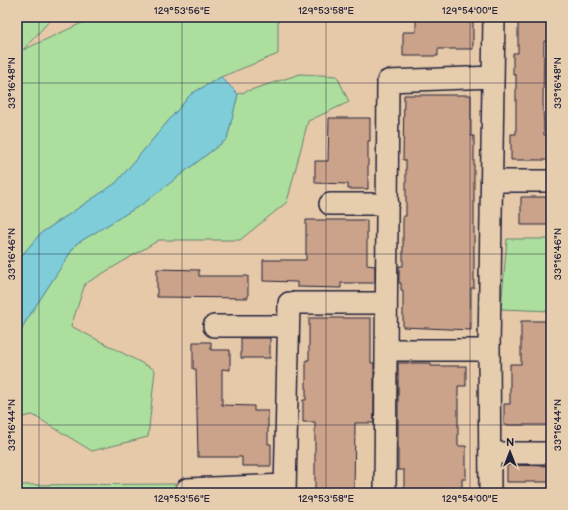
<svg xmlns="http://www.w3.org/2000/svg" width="568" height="510" viewBox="0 0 568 510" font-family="'Balsamiq Sans',sans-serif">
	<rect width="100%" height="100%" fill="#e6c9a9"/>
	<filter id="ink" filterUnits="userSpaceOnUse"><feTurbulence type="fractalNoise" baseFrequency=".025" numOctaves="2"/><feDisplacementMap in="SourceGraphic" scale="8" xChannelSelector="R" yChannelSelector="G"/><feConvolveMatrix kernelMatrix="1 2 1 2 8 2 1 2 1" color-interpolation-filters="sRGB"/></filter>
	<g filter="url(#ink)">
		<path fill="#acde9e" stroke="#67806c" d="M17 17H53L23 50 95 17H278V54L221 77 191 94 116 183 41 233 17 261Z
			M300 74 337 76 349 102 308 121 287 202 240 240H159L85 284 71 326 155 370 148 437 92 451 33 415 17 418V343L24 324 76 244 144 203 227 139 238 94Z
			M507 239H551V311L501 309Z
			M176 484V493H17V485Z"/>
		<path fill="#7ecdd9" stroke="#59899a" d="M221 77 238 94 227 139 144 203 76 244 24 324 17 343V261L41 233 116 183 191 94Z"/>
		<path fill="#cba28a" stroke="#22223b" d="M416 18 438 19V22H473V49H438V56H403V32H416Z
			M518 20H549V42L544 41 543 102 544 135H551V160H511V134H516V75H513V53H518Z
			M404 95H471V136H474V288H471V330L403 327V290H401V283H399V266H403V216H406V160H403Z
			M329 118H370V141H368V189H348V184L315 183V161H328Z
			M521 197H551V225H521Z
			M306 220H367V265L375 266V283H341V288L297 287V282L263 281V260H306Z
			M157 269 199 270V276H248V298L157 297Z
			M309 318H371V363H374V423H355L354 493H315V422H303V400H306V360H309Z
			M521 321H551V390H549L548 425H504V404H510V364H521Z
			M241 338H270V358H241Z
			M193 342H211V350H230V370L222 369V405L254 406V411H268V444H271V466H242V457H198L196 369H193Z
			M398 363H431V366H466V386H458V446H466V479H462V493H404V470H398Z
			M507 465 551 466V482H507Z"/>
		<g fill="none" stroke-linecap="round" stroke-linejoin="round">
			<g stroke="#22223b" stroke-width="24">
				<path id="minor" d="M493 181H551
					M330 204H388
					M214 326H288
					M386 350H489
					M490 453H551
					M187 493V489L285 485
					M285 493 289 303H386
					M385 493 388 81 493 77
					M490 493 489 350 494 17"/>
			</g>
			<use href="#minor" stroke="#e6cdae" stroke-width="21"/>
		</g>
	</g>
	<path fill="none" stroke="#22223b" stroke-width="1" stroke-opacity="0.45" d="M39 17V493M182 17V493M326 17V493M470 17V493M17 83H551M17 254H551M17 425H551"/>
	<rect width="568" height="510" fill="none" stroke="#e6cdae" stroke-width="44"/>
	<g transform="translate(510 452)" stroke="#e6cdae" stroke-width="3" paint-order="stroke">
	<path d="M0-3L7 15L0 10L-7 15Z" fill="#22223b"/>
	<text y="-6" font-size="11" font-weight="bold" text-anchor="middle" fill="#22223b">N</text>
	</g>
	<rect x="22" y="22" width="524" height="466" fill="none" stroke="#22223b" stroke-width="1.5"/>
	<g font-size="10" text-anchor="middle" fill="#22223b">
		<text x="182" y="14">129°53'56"E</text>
		<text x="326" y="14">129°53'58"E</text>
		<text x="470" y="14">129°54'00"E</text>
		<text transform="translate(11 83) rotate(-90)" y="4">33°16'48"N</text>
		<text transform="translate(557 83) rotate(-90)" y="4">33°16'48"N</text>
		<text transform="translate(11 254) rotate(-90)" y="4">33°16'46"N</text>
		<text transform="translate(557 254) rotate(-90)" y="4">33°16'46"N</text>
		<text transform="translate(11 425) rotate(-90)" y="4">33°16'44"N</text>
		<text transform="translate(557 425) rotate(-90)" y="4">33°16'44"N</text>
		<text x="182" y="502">129°53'56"E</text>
		<text x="326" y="502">129°53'58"E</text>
		<text x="470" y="502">129°54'00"E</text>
	</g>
</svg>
